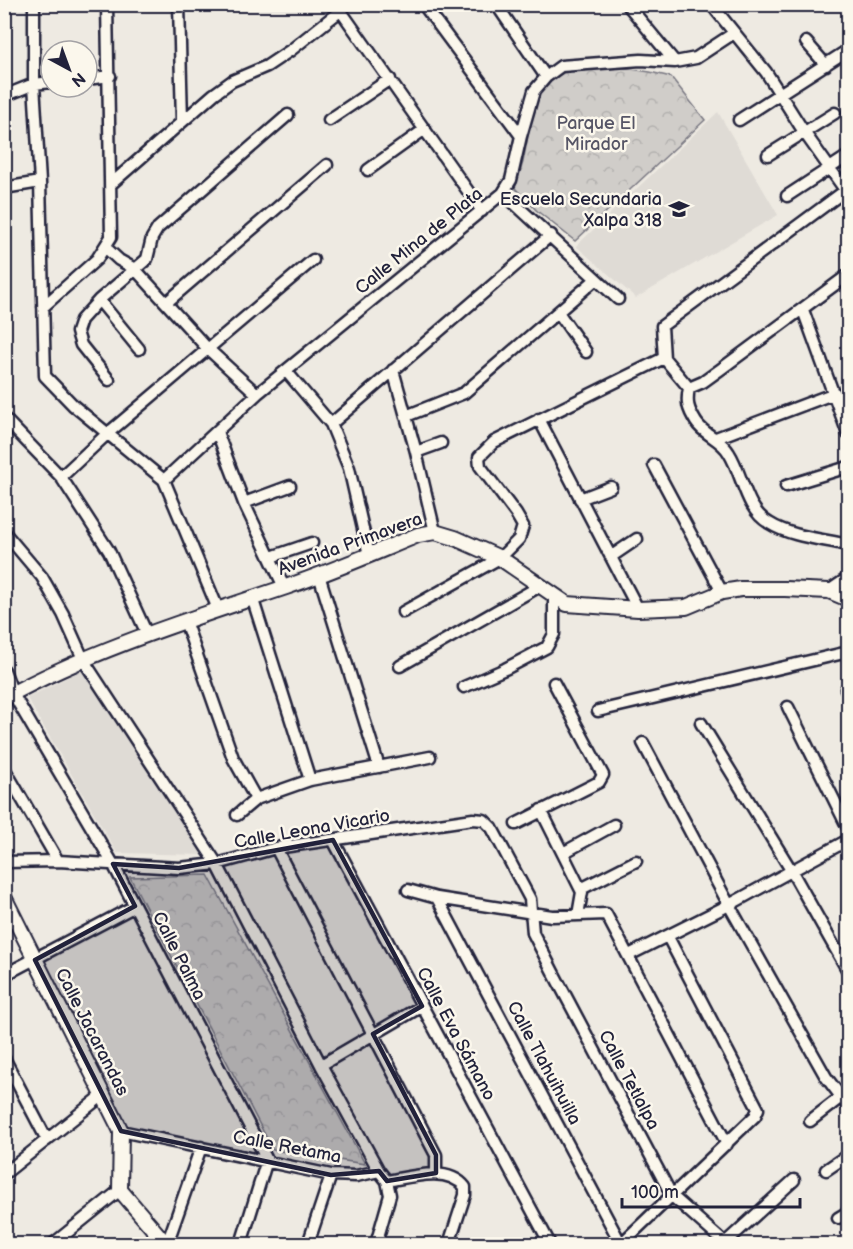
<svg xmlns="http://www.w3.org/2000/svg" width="853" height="1249" viewBox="0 0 853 1249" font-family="'Balsamiq Sans',sans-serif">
	<defs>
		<pattern id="park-crowns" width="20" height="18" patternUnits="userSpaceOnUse" patternTransform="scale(1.5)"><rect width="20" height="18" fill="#d0cdc9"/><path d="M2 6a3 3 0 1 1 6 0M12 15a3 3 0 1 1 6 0" fill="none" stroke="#b2b0ae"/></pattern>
	</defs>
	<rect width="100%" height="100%" fill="#eeeae2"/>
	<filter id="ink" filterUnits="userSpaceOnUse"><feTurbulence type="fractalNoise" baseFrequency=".0167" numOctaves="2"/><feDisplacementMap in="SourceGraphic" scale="12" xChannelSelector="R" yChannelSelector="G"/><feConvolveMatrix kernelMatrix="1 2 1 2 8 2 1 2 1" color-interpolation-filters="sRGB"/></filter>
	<g filter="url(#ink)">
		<path fill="#dfdbd5" d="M718 112 778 215 636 298 576 246Z
			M82 670 204 855 117 853 27 698Z"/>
		<path fill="url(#park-crowns)" stroke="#797882" stroke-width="1.5" d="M604 65 650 72 671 77 705 120 575 241 536 210 515 188 523 162 536 94 547 81 567 71Z
			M208 875 365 1164 273 1150 130 877Z"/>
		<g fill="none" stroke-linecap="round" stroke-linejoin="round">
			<g stroke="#22223b" stroke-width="15">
				<path id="minor" d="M34 4V84L40 182 45 376 74 406 164 480 218 609
					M179 4 182 121
					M336 4 482 211
					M423 4 521 136
					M496 4 546 77
					M627 4 675 62
					M711 4 766 72 804 132 848 194
					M806 42 826 65
					M87 79 110 76
					M4 96 34 84 51 82
					M329 120 390 79
					M739 120 848 50
					M768 155 835 113
					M368 170 425 129
					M111 184 214 94 232 81 267 66 291 50 340 11
					M4 188 40 182
					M846 190 662 326 664 358 689 388C686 403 688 409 696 422 704 435 721 439 729 453 743 475 745 509 769 523 791 537 823 539 848 545
					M503 193 618 299
					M787 196 848 156
					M106 248 119 260 135 269 207 348 257 394
					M99 300 139 349
					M166 303 327 165
					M43 307 97 259 111 237 107 4
					M803 310 848 434
					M558 312 586 352
					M393 370 416 452 435 532
					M286 371 331 424 349 468 369 555
					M109 380 81 345 77 332 81 320 99 300 147 259 152 238 158 228 288 115
					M689 388 703 382 721 369 848 275
					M406 416 464 393 596 279
					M4 418 61 477 109 551 147 634
					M539 419 638 609
					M331 424 551 235
					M217 432 244 503 284 587
					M716 438 835 393
					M416 452 441 443
					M654 465 722 592
					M61 477 107 434 313 260
					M164 480 257 394 503 193 511 180 521 136 534 91 546 77 561 66 641 60 675 62 696 58 734 33
					M786 486 848 467
					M580 499 611 487
					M244 503 290 486
					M4 532 42 577 63 614 84 661 217 864 321 1065 379 1171
					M612 556 637 539
					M271 557 312 543
					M319 575 379 767
					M829 591 848 578
					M252 597 310 780
					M403 612 500 558 519 539 523 526 516 514 480 466 479 457 494 442 664 358
					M185 621 233 758 256 799
					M400 666 540 586
					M4 670 13 694 113 864 267 1160 241 1244
					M464 687 505 669 547 647 554 634V597
					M846 689 848 693
					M788 707 848 828
					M598 711 848 652
					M701 723 791 870 848 971
					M643 743 729 905 826 1077 848 1106
					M4 768 58 861
					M541 810 582 892 578 915
					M237 815 256 799 310 780 430 757
					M516 824 599 782 603 775 554 683
					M333 840 550 1244
					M276 848 436 1155V1173
					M563 853 614 825
					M4 862 58 861 179 868 217 864 276 848 473 819 484 820 492 828 530 899 533 933 553 972 672 1196 726 1244
					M581 889 636 861
					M408 890 437 898 552 916 606 914 727 1144
					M437 898 621 1244
					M629 955 729 905 848 840
					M4 975 135 906
					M4 1058 47 1140
					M321 1065 422 1006
					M810 1121 841 1097
					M121 1131 331 1175 356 1176 379 1171 387 1181C410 1177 448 1165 465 1187V1195L449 1244
					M826 1170 848 1155
					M4 1174 103 1095
					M838 1218 848 1212
					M725 1243 794 1180
					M53 1244 120 1190
					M167 1244 201 1147
					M308 1244 331 1175
					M376 1244 390 1195 387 1181
					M621 1244 755 1116 758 1109 668 937"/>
			</g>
			<g stroke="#22223b" stroke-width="18">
				<path id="tertiary" d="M4 698C93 649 191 619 286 587 331 572 374 553 418 535L435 532 455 538 500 558 567 604 638 609 686 607 722 592 741 589H785L829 591 848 599
					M4 897 121 1131 120 1190 166 1244"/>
			</g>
			<use href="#minor" stroke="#fbf7ec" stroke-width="10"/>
			<use href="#tertiary" stroke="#fbf7ec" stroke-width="14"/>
		</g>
	</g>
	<path fill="#22223b" fill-opacity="0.2" stroke="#22223b" stroke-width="4.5" stroke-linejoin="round" d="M333 840 422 1006 373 1034 436 1155V1173L387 1181 379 1171 331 1175 121 1131 35 960 135 906 113 864 179 868Z"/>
	<defs>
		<g id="school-bare" transform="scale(1.62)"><path d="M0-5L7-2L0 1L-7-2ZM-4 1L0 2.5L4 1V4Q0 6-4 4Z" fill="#22223b" stroke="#fbf7ec" stroke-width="2.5" paint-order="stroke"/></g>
	</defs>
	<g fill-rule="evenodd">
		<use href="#school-bare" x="679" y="209"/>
	</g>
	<g text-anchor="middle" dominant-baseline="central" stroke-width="5" stroke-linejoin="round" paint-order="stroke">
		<g font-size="18" fill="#565566" stroke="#fbf7ec">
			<text x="596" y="123">Parque El<tspan x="596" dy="21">Mirador</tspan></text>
		</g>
		<g font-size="18" fill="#22223b" stroke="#fbf7ec" text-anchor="end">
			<text x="662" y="199">Escuela Secundaria<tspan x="662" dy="21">Xalpa 318</tspan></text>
		</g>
		<g font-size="18" fill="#22223b" stroke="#fbf7ec">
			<text transform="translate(419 241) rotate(-39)">Calle Mina de Plata</text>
			<text transform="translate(350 544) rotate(-20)">Avenida Primavera</text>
			<text transform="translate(312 829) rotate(-10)">Calle Leona Vicario</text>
			<text transform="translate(179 956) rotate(63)">Calle Palma</text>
			<text transform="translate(92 1032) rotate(63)">Calle Jacarandas</text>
			<text transform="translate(456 1034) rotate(62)">Calle Eva Sámano</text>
			<text transform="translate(544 1063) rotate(62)">Calle Tlahuihuilla</text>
			<text transform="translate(629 1080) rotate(62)">Calle Tetlalpa</text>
			<text transform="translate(287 1147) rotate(11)">Calle Retama</text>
		</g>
	</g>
	<rect width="853" height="1249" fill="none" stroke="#fbf7ec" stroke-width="24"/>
	<rect x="12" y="12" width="829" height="1225" fill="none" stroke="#22223b" stroke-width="2" filter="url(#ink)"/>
	<g transform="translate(69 69) rotate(139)"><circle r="28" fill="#fbf7ec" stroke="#a4a2a5" stroke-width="1.5"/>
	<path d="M0-4.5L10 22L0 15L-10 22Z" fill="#22223b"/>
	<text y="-9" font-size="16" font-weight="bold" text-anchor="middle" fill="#22223b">N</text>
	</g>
	<path d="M622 1198v9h178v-9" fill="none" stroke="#22223b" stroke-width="3"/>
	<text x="631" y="1198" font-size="18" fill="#22223b" stroke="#fbf7ec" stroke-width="4.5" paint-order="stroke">100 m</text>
</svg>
